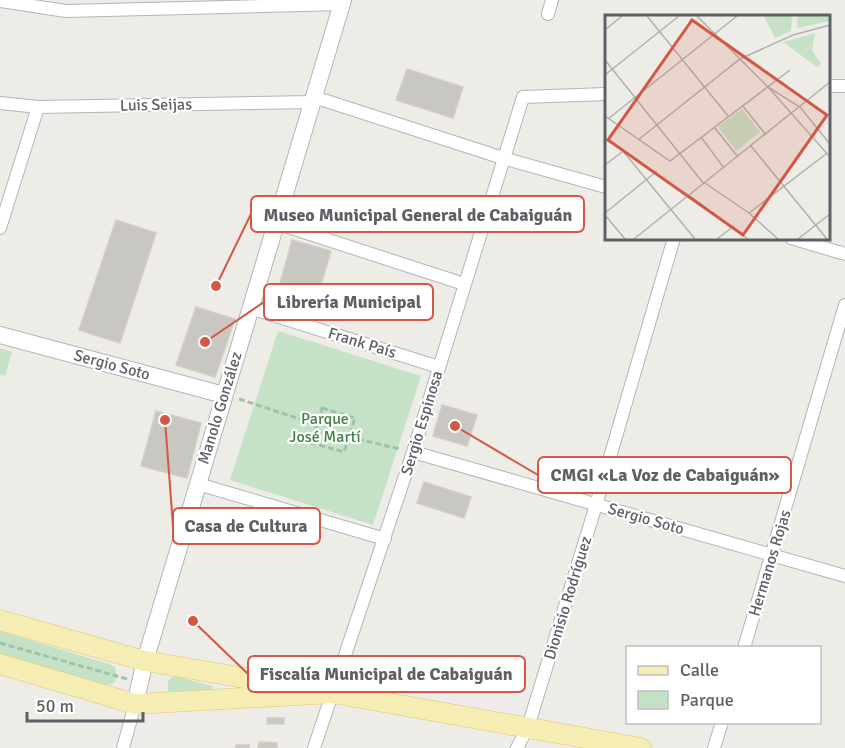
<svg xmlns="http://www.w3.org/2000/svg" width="845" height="748" viewBox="0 0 845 748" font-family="Signika,sans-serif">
	<rect width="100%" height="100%" fill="#eeece6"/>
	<path fill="#c5e2c7" d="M278 331 421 376 373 525 230 480Z
		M0 348 12 352 5 376 0 374Z
		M0 631 109 664 115 667 117 678 113 684 106 685 0 655Z
		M174 676 212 686V692L168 691V681Z"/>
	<path fill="#c9c7c2" stroke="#d2cec5" stroke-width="1.5" d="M407 69 463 87 453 118 396 100Z
		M116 220 156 233 120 343 79 330Z
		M292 240 331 251 314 309 276 298Z
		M196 307 235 319 215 377 176 365Z
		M442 405 477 415 467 446 433 436Z
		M156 411 201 423 187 478 141 466Z
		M424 482 471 497 464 518 417 503Z
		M267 718H284V724H267Z
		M259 742 277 743V748H258Z
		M236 745H249V748H236Z"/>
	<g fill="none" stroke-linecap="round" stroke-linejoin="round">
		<g stroke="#b3b5b9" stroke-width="14">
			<path id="minor" d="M0 1 66 11 342 4
				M548 14 552 0
				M828 86H845
				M314 97 503 158 606 187
				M0 103 38 107 312 102
				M276 223 464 284
				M0 228 38 107
				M791 238 845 254
				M250 308 439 367
				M413 452 845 576
				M198 484 385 539
				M744 648 845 305
				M123 748 135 704
				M314 748 413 452 523 97 606 94
				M517 748 528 727 596 505 674 238
				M714 748 722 722"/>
		</g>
		<g stroke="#b3b5b9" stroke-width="18">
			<path id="tertiary" d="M0 335 224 395
				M135 704 145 661 343 0"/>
		</g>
		<g stroke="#e0c56d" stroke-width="21">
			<path id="primary" d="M0 620 145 661 333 693 135 704 0 664
				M333 693 641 748"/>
		</g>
		<path stroke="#9fc2ab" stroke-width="3" stroke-dasharray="6 3" stroke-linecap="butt" d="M239 399 318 425
			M322 408 355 418 344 452 312 443Z
			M349 437 400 449
			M0 643 127 679"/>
		<use href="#minor" stroke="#fff" stroke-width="12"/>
		<use href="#tertiary" stroke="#fff" stroke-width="16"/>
		<use href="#primary" stroke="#f5edb3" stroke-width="20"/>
	</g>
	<g text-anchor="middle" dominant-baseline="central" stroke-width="4.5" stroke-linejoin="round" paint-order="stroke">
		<g font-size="16" fill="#5d6064" stroke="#fff">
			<text transform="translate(156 105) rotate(-1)">Luis Seijas</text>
			<text transform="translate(362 343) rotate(17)">Frank País</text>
			<text transform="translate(112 365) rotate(15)">Sergio Soto</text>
			<text transform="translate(220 408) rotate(-73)">Manolo González</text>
			<text transform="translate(422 423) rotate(-73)">Sergio Espinosa</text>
			<text transform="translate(646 519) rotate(16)">Sergio Soto</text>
			<text transform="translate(770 563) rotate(-73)">Hermanos Rojas</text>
			<text transform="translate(568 598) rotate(-73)">Dionisio Rodríguez</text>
		</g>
		<g font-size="16" fill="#408046" stroke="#fff">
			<text x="325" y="419">Parque<tspan x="325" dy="18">José Martí</tspan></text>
		</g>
	</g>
	<g transform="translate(605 15)">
		<rect width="225" height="225" fill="#eeece6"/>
		<path d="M159 1H187L186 16 170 23ZM193 1H225V6L192 13ZM210 18 207 35 216 49 212 52 178 27ZM137 94 155 117 131 136 113 112Z" fill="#c5e2c7"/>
		<path fill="none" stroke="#b0b0ae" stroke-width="1.5" d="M42 1 123 101M92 1 163 72M0 15 17 1M0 45 99 169M0 60 74 1M137 90 161 120M0 101 65 146 185 55M3 104 132 1M109 112 133 142M96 122 119 153M0 124 18 136 90 224M33 125 135 44 188 20 225 10M225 129 195 92 163 72 225 142M146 131 222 224M0 150 17 137M100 168 144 198 173 224M85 181 143 224M0 198 52 156M144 198 221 139M0 200 20 224M29 224 225 67M112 224 129 211M193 224 225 199"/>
		<path fill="#d45746" fill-opacity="0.15" stroke="#d45746" stroke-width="3" d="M87 5 222 100 138 220 3 125Z"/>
		<rect width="225" height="225" fill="none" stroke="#5d6064" stroke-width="3"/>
	</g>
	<path fill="none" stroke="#d45746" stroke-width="2" d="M216 286L251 214M205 342L264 302M455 426L538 475M165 420L173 526M193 621L248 674"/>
	<g fill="#d45746" stroke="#fff" stroke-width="2">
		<circle cx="216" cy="286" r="6"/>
		<circle cx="205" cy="342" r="6"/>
		<circle cx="455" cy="426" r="6"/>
		<circle cx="165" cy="420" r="6"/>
		<circle cx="193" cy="621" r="6"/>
	</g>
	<g fill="#fff" stroke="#d45746" stroke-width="2">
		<rect x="251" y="196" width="333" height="36" rx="6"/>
		<rect x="264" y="284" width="169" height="36" rx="6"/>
		<rect x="538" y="457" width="253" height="36" rx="6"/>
		<rect x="173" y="508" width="147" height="36" rx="6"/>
		<rect x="248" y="656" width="277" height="36" rx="6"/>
	</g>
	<g font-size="18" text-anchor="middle" font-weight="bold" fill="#5d6064">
		<text x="418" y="221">Museo Municipal General de Cabaiguán</text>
		<text x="349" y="308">Librería Municipal</text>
		<text x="665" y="481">CMGI «La Voz de Cabaiguán»</text>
		<text x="246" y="532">Casa de Cultura</text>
		<text x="386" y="680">Fiscalía Municipal de Cabaiguán</text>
	</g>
	<rect x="626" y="646" width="195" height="78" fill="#ffffff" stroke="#bebfc1" stroke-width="1.5"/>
	<rect x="638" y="666" width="30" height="9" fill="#f5edb3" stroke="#bebfc1" stroke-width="1.5"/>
	<text x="680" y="676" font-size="18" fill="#5d6064">Calle</text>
	<rect x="638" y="691" width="30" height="18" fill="#c5e2c7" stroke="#bebfc1" stroke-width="1.5"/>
	<text x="680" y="706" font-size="18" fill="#5d6064">Parque</text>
	<path d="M27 712v9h116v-9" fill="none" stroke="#5d6064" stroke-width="3"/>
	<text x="36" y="712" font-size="18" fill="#5d6064" stroke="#ffffff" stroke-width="4.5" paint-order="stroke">50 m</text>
</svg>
